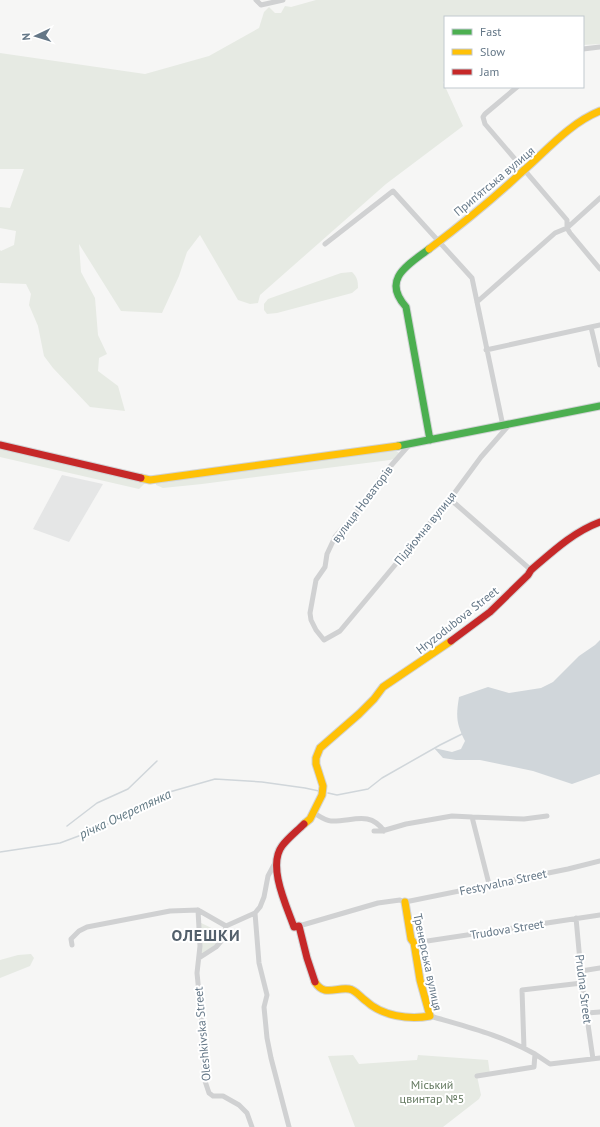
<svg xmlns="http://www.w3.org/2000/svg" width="600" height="1127" viewBox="0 0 600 1127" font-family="'PT Sans',sans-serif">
	<rect width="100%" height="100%" fill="#f6f6f5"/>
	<path fill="#e5e6e6" d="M62 475 103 484 69 542 33 529Z"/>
	<path fill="#e6eae3" d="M316 0H600V44L583 45V17H445V81L443 82 463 126 386 184 260 295 258 303 250 304 238 300 200 235 187 252 179 276 162 313 121 311 79 244 81 272 95 298 98 335 107 354 99 358 98 371 118 386 125 411 90 407 53 368 44 356 38 326 29 305 31 294 26 284 0 283V250L1 251 14 245 16 231 0 228V207L10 208 24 169H0V53L145 74 209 56 259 28 264 12 269 7 275 13H281L285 6 291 7Z
		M352 272C357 277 358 280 358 288L352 293 277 313 267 314 264 310V304L268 299 341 273Z
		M0 446 146 482 139 489 0 457Z
		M395 450 399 453C398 458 395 459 390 460L202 484 163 488 156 485V482Z
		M199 922 224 934 223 939 199 958Z
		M31 954 34 958 30 966 0 978V960L18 955Z
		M353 1055 359 1064 417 1060 418 1055 488 1060 490 1074 477 1076 481 1095 479 1099 443 1127H355L328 1056Z"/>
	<path fill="#d0d6da" d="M600 640V774L572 784 533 771 480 760H456L443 758 434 748 452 752 461 749 465 741C456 723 456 716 459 697L488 687 509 693 541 688 553 682 579 656 595 645Z"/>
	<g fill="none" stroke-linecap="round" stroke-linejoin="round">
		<path stroke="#d0d6da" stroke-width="1.5" d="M328 793 337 795 368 789 382 778 440 745 462 734
			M67 826 97 803 128 789 157 761
			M0 852 60 843 100 828 166 793 215 779 262 782 305 788 319 791"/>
		<g stroke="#d1d3d5" stroke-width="9">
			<path id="fast" d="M429 249C408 265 381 279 406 307L430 440
				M398 446 600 406"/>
		</g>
		<g stroke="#d1d3d5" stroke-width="9">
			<path id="slow" d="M429 249C461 225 493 199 523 171 547 150 570 123 600 111
				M141 478 150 480 398 446
				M304 824 310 819 322 795 323 786 316 764V758L320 748 359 714 374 699 383 687 451 641
				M315 982C324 997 336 987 349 989 356 990 360 997 366 1001 382 1016 409 1020 430 1016L420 980 414 943 411 939 405 902"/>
		</g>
		<g stroke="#d1d3d5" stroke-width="9">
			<path id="jam" d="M0 445 141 478
				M451 641 490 612 528 575 531 570C552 552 573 532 600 522
				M304 824C297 831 288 838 282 846 267 866 287 907 294 927L299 926 307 958 315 982"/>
		</g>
		<path stroke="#d0d1d2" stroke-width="5" d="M256 0 261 5 283 0
			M583 49 600 47
			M517 87 485 114 483 117 485 124 567 220V228L570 233 600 269
			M325 244 393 191 472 278 503 426
			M477 302 555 233 567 228 600 198
			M591 327 600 365
			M486 350 600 325
			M410 444 381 477 365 502 335 537 327 554 325 567 316 580 310 613 311 620 316 630 324 640 340 631 450 499 481 457 510 424
			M450 499 531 570
			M314 813C319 816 326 821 331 821 352 822 369 810 384 831
			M472 817 524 819 547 816
			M374 831H382L406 824 452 816 472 817 489 884
			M198 910 226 926
			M255 913 259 963 267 995 264 1007 267 1038 271 1058 289 1127
			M576 918 582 983 593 1059
			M299 926 378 903 400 900 405 902 568 869 600 861
			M414 943 600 915
			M72 945 71 939 79 931 87 927 170 911 198 910 200 946 197 973 204 1043V1078L209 1093 213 1096H223L239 1105 247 1113 252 1127
			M199 958 216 947 223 939 226 926 255 913 260 907 264 897 268 876 276 861
			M581 971 600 968
			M587 1013 600 1012
			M430 1016C467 1027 501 1035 535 1054
			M524 1048 522 990 582 983
			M477 1076 534 1067 535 1054 550 1064 600 1058"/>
		<use href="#fast" stroke="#4caf50" stroke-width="7"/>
		<use href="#slow" stroke="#ffc107" stroke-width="7"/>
		<use href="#jam" stroke="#c62828" stroke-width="7"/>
	</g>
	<g text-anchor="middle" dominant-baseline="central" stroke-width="4" stroke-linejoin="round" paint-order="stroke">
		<g font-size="12" fill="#647787" stroke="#fff">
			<text transform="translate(494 181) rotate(-40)">Прип’ятська вулиця</text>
			<text transform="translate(362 504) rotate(-53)">вулиця Новаторів</text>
			<text transform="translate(425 528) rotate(-51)">Підйомна вулиця</text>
			<text transform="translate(457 620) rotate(-38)">Hryzodubova Street</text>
			<text transform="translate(503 882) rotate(-12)">Festyvalna Street</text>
			<text transform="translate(507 929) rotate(-9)">Trudova Street</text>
			<text transform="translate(428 962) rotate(78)">Тренерська вулиця</text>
			<text transform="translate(584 989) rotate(83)">Prudna Street</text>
			<text transform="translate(202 1034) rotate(-95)">Oleshkivska Street</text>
		</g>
		<g font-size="12" fill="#647960" stroke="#fff">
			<text x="432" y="1084">Міський<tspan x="432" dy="14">цвинтар №5</tspan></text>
		</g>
		<g font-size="13" font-style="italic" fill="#607883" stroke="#fff">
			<text transform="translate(125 814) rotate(-25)">річка Очеретянка</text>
		</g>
		<g font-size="16" font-weight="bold" letter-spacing="1" fill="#53606c" stroke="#fff">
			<text x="206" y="935">ОЛЕШКИ</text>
		</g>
	</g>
	<rect x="444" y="16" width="140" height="72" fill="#ffffff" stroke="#c1c9cf"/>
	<rect x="452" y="29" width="20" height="6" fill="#4caf50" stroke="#c1c9cf"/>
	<text x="480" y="36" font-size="12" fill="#647787">Fast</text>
	<rect x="452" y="49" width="20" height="6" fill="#ffc107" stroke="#c1c9cf"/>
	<text x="480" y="56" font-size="12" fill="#647787">Slow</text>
	<rect x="452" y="69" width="20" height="6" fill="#c62828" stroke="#c1c9cf"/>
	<text x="480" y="76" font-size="12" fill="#647787">Jam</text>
	<g transform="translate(36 36) rotate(266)" stroke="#ffffff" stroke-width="3" paint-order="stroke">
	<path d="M0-3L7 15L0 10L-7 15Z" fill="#647787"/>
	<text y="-6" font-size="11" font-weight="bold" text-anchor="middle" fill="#647787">N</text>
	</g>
</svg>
